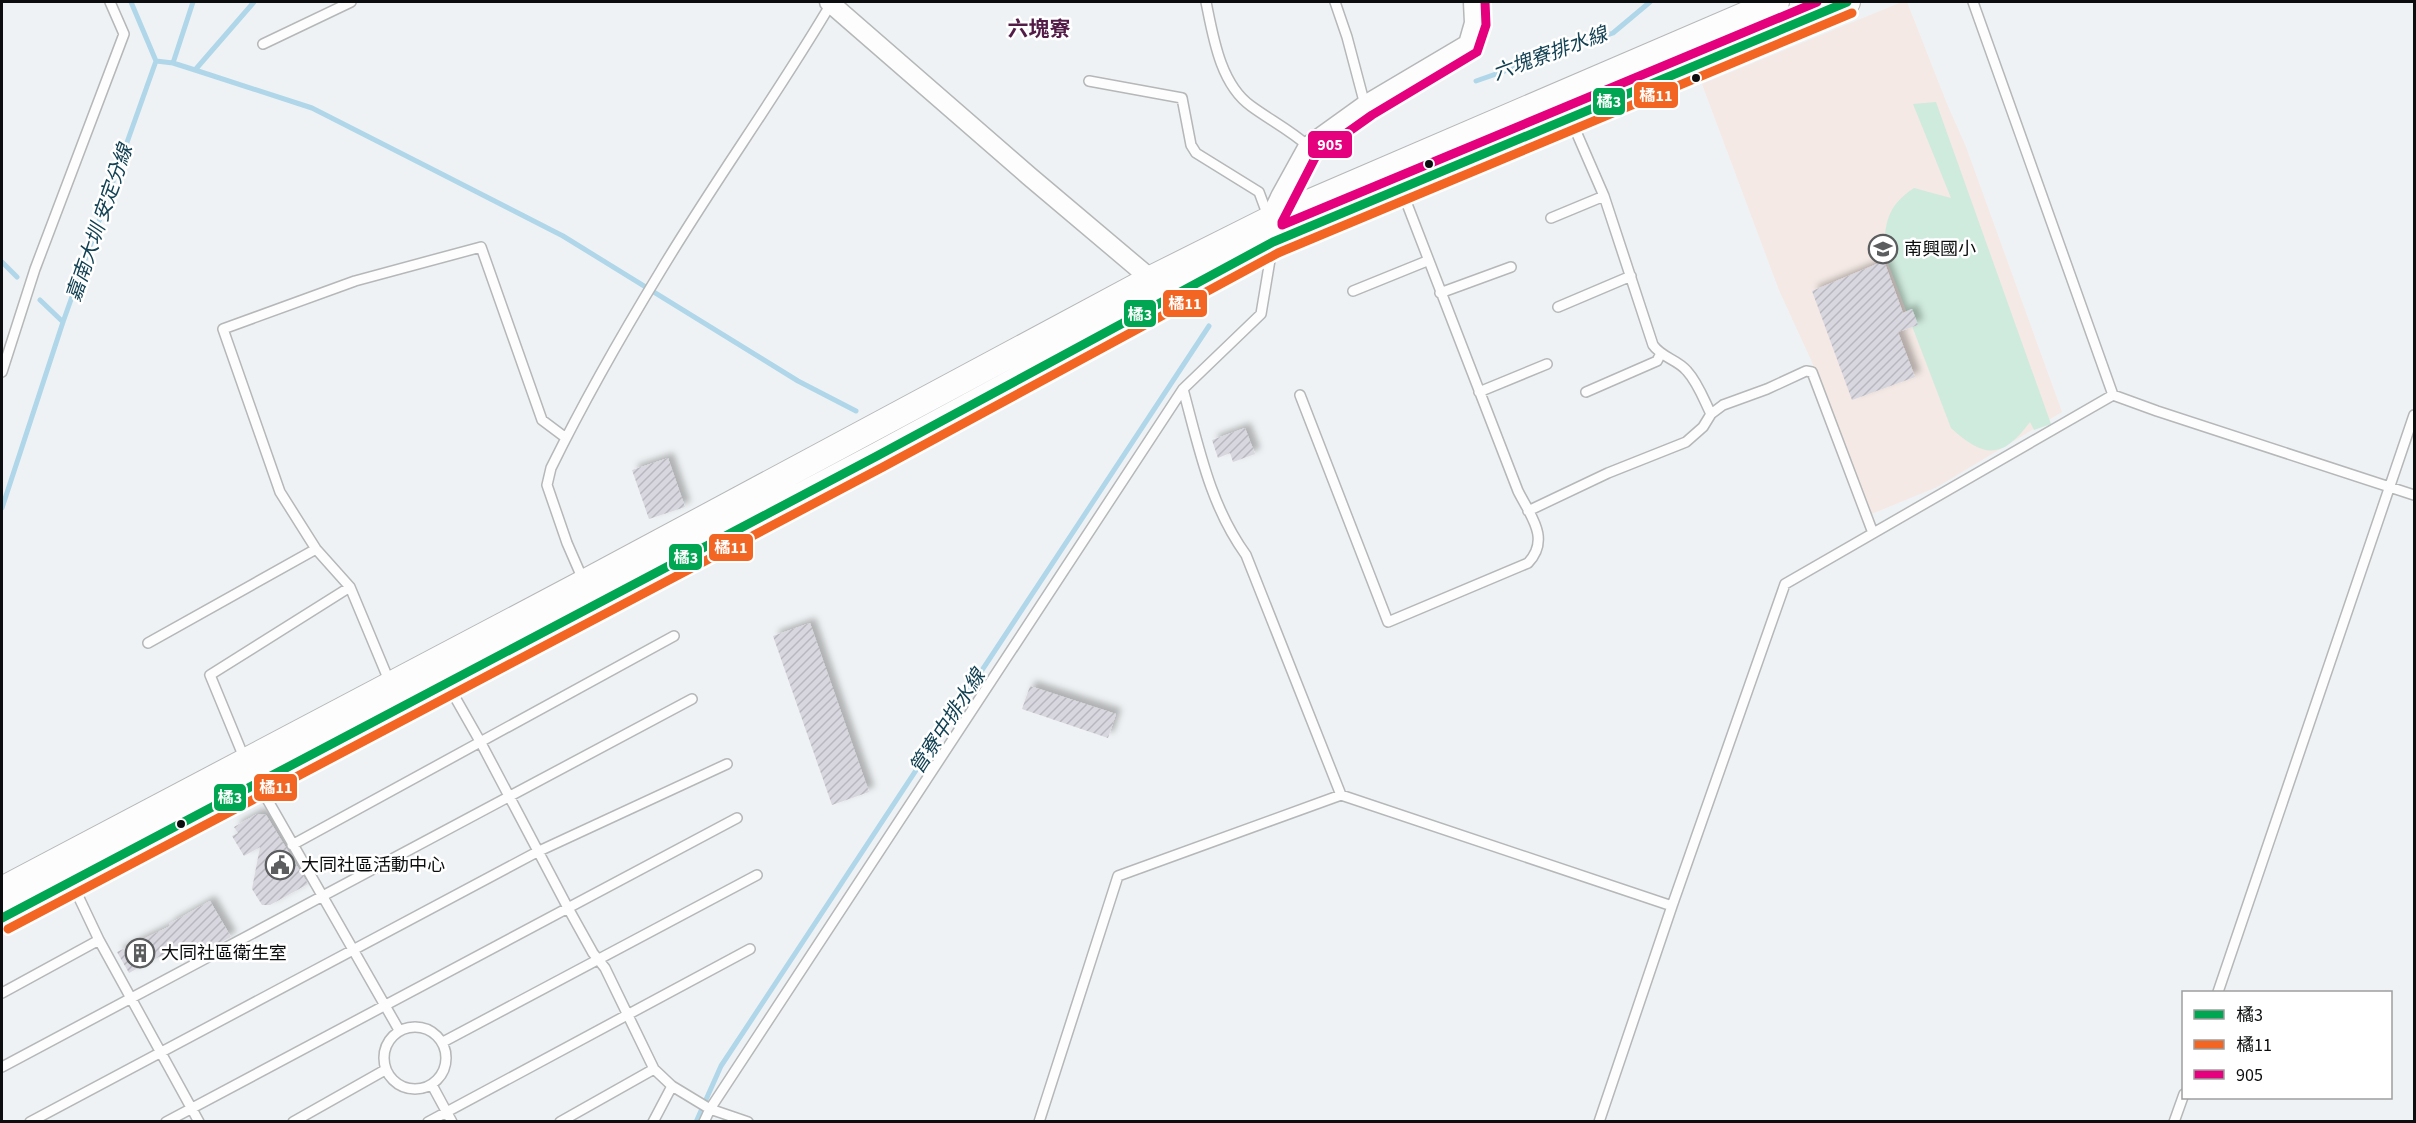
<svg xmlns="http://www.w3.org/2000/svg" width="2416" height="1123" viewBox="0 0 2416 1123" font-family="'Source Sans 3','Noto Sans TC',sans-serif">
	<defs>
		<pattern id="building-hatch" width="6" height="6" patternUnits="userSpaceOnUse" patternTransform="scale(1.5)"><rect width="6" height="6" fill="#d8d6df"/><path d="M-1 1l2-2M0 6l6-6M5 7l2-2" fill="none" stroke="#b8b6be"/></pattern>
		<filter id="shadow"><feDropShadow dx="5.5" dy="-5.5" stdDeviation="3" flood-color="#0004"/></filter>
	</defs>
	<rect width="100%" height="100%" fill="#eff2f4"/>
	<path fill="#f4e9e4" d="M1902 2H1907L1947 104 1966 147 2062 412 1937 487 1869 515 1812 362 1779 290 1702 84Z"/>
	<path fill="#cfebdd" d="M1936 102 2051 424 2034 430 2030 422C2002 460 1984 458 1951 428L1884 253C1885 222 1887 206 1914 188L1951 198 1913 104Z"/>
	<g fill="none" stroke-linecap="round" stroke-linejoin="round">
		<path stroke="#afd7e9" stroke-width="5" d="M131 2 156 61
			M173 63 193 2
			M195 70 312 108 428 167 563 236 798 381 856 411
			M1476 81 1613 33 1650 2
			M2 262 17 277
			M40 300 63 322
			M2 508 63 322 156 61 173 63 195 70 254 2
			M696 1122 721 1066 1209 326"/>
	</g>
	<path fill="url(#building-hatch)" filter="url(#shadow)" d="M1884 261 1903 313 1912 309 1918 325 1898 332 1915 377 1852 400 1812 291Z
		M1245 428 1255 454 1233 462 1230 453 1218 458 1212 440Z
		M668 458 685 507 649 519 632 470Z
		M810 623 869 792 832 805 773 636Z
		M1030 686 1116 714 1108 738 1022 709Z
		M257 814 266 815 308 884 270 905H262L252 889 260 847 244 856 232 836 238 833 234 827Z
		M210 901 231 937 189 959 181 945 129 973 117 952 170 926 169 924Z"/>
	<g fill="none" stroke-linecap="round" stroke-linejoin="round">
		<g stroke="#b5b7b8" stroke-width="12">
			<path id="lane" d="M1206 2C1213 36 1220 84 1251 106 1270 120 1290 130 1308 146
				M1335 2 1347 37 1365 105
				M1973 2 2113 395
				M263 44 351 2
				M1089 81 1182 98 1191 145 1196 153 1259 192 1269 219
				M1571 120 1604 196 1653 345C1662 358 1677 359 1687 371 1698 383 1704 400 1711 414
				M1551 218 1604 196
				M1353 291 1427 261
				M1440 293 1511 267
				M1558 307 1631 276
				M2 372 35 269 124 34 110 2
				M1183 389C1199 448 1210 505 1246 555L1341 795
				M1479 392 1547 364
				M1586 392 1657 361 1660 355
				M1300 395 1388 622 1528 563C1551 539 1530 515 1518 491L1402 191
				M1528 511 1608 473 1686 442 1703 427 1711 414 1723 405 1767 389 1806 371 1812 372 1873 533
				M584 582 567 543 547 485 551 468C584 401 621 336 660 272 715 180 778 94 832 2
				M148 643 316 549
				M390 683 350 587 316 549 280 492 223 329 355 281 481 247 542 420 566 438
				M448 685 481 743 568 908 593 953 605 968 654 1069 672 1086 710 1109 748 1122
				M245 760 210 675 350 587
				M259 785 399 1030
				M292 845 674 636
				M72 883 99 940 199 1122
				M2218 992 2414 415
				M2 993 99 940
				M384 1058a31 31 0 1 1 62 0a31 31 0 1 1-62 0Z
				M443 1042 757 875
				M2 1067 692 699
				M432 1085 452 1122
				M30 1122 537 852 727 764
				M166 1122 737 818
				M293 1122 385 1070
				M428 1122 750 949
				M560 1122 654 1069
				M653 1122 672 1086
				M704 1122 710 1109 1183 389 1261 314 1272 248
				M1039 1122 1118 876 1341 795 1672 906
				M1599 1122 1672 906 1785 584 2113 395 2157 411 2414 495
				M2174 1122 2184 1094"/>
		</g>
		<g stroke="#b5b7b8" stroke-width="21">
			<path id="street" d="M829 2 1029 176 1151 279
				M1270 226 1269 220 1281 195 1308 146 1365 105 1468 44 1474 23 1473 2"/>
		</g>
		<g stroke="#b5b7b8" stroke-width="28">
			<path id="secondary" d="M2 890 584 583 1151 279 1269 220 1776 2
				M2 918 877 456 1273 242 1847 2"/>
		</g>
		<use href="#lane" stroke="#fdfdfd" stroke-width="9"/>
		<use href="#street" stroke="#fdfdfd" stroke-width="18"/>
		<use href="#secondary" stroke="#fdfdfd" stroke-width="26"/>
		<g stroke="#fff" stroke-width="14">
			<path id="bus-1" d="M2 918 877 456 1273 242 1847 2"/>
		</g>
		<g stroke="#fff" stroke-width="14">
			<path id="bus-2" d="M8 929 883 467 1278 253 1852 13"/>
		</g>
		<g stroke="#fff" stroke-width="14">
			<path id="bus-3" d="M1485 2 1486 25 1477 52 1372 115 1317 154 1282 222V225L1817 2"/>
		</g>
		<use href="#bus-1" stroke="#00a651" stroke-width="9"/>
		<use href="#bus-2" stroke="#f26522" stroke-width="9"/>
		<use href="#bus-3" stroke="#e5007d" stroke-width="9"/>
	</g>
	<defs>
		<g id="school-ring" transform="scale(1.5)"><circle r="9.5" fill="#fff" stroke="#5b5d5e" stroke-width="1.5"/><path d="M0-5L7-2L0 1L-7-2ZM-4 1L0 2.5L4 1V4Q0 6-4 4Z" fill="#5b5d5e"/></g>
		<g id="civic-ring" transform="scale(1.5)"><circle r="9.5" fill="#fff" stroke="#5b5d5e" stroke-width="1.5"/><path d="M-.6-6.5H3V-4.5H.6V-3L4-1V1h2V6H-6V1h2V-1L-.6-3ZM-1.2 2.5V6h2.4V2.5Z" fill="#5b5d5e"/></g>
		<g id="building-ring" transform="scale(1.5)"><circle r="9.5" fill="#fff" stroke="#5b5d5e" stroke-width="1.5"/><path d="M-4-6H4V6H1V3H-1V6H-4ZM-2.5-4.3h1.7v1.8h-1.7ZM.8-4.3h1.7v1.8H.8ZM-2.5-1h1.7V.8h-1.7ZM.8-1h1.7V.8H.8Z" fill="#5b5d5e"/></g>
	</defs>
	<g fill-rule="evenodd">
		<use href="#school-ring" x="1883" y="249"/>
		<use href="#civic-ring" x="280" y="865"/>
		<use href="#building-ring" x="140" y="953"/>
	</g>
	<g fill="#0c0d0e" stroke="#fff" stroke-width="2">
		<circle cx="1696" cy="78" r="5"/>
		<circle cx="1429" cy="164" r="5"/>
		<circle cx="181" cy="824" r="5"/>
	</g>
	<g text-anchor="middle" dominant-baseline="central" stroke-width="5" stroke-linejoin="round" paint-order="stroke">
		<g font-size="18" fill="#0c0d0e" stroke="#fff" text-anchor="start">
			<text x="1904" y="249">南興國小</text>
			<text x="301" y="865">大同社區活動中心</text>
			<text x="161" y="953">大同社區衛生室</text>
		</g>
		<g font-size="20" font-style="italic" fill="#124153" stroke="#fff">
			<text transform="translate(1550 54) rotate(-20)">六塊寮排水線</text>
			<text transform="translate(100 223) rotate(-71)">嘉南大圳 安定分線</text>
			<text transform="translate(948 722) rotate(-57)">管寮中排水線</text>
		</g>
		<g font-size="21" font-weight="bold" fill="#521c47" stroke="#fff">
			<text x="1039" y="29">六塊寮</text>
		</g>
	</g>
	<g stroke="#fff" stroke-width="2">
		<rect x="1633" y="81" width="46" height="28" rx="6" fill="#f26522"/>
		<rect x="1592" y="87" width="34" height="29" rx="6" fill="#00a651"/>
		<rect x="1307" y="130" width="46" height="29" rx="6" fill="#e5007d"/>
		<rect x="1162" y="289" width="46" height="29" rx="6" fill="#f26522"/>
		<rect x="1123" y="299" width="34" height="29" rx="6" fill="#00a651"/>
		<rect x="708" y="533" width="46" height="29" rx="6" fill="#f26522"/>
		<rect x="668" y="543" width="35" height="28" rx="6" fill="#00a651"/>
		<rect x="253" y="773" width="45" height="29" rx="6" fill="#f26522"/>
		<rect x="213" y="783" width="34" height="29" rx="6" fill="#00a651"/>
	</g>
	<g font-size="16" text-anchor="middle" font-weight="bold" fill="#fff">
		<text x="1656" y="101">橘11</text>
		<text x="1609" y="107">橘3</text>
		<text x="1330" y="150">905</text>
		<text x="1185" y="309">橘11</text>
		<text x="1140" y="320">橘3</text>
		<text x="731" y="553">橘11</text>
		<text x="686" y="563">橘3</text>
		<text x="276" y="793">橘11</text>
		<text x="230" y="803">橘3</text>
	</g>
	<rect width="2416" height="1123" fill="none" stroke="#0c0d0e" stroke-width="6"/>
	<rect x="2182" y="991" width="210" height="108" fill="#ffffff" stroke="#9e9e9f" stroke-width="1.5"/>
	<rect x="2194" y="1010" width="30" height="9" fill="#00a651" stroke="#9e9e9f" stroke-width="1.5"/>
	<text x="2236" y="1021" font-size="18" fill="#0c0d0e">橘3</text>
	<rect x="2194" y="1040" width="30" height="9" fill="#f26522" stroke="#9e9e9f" stroke-width="1.5"/>
	<text x="2236" y="1051" font-size="18" fill="#0c0d0e">橘11</text>
	<rect x="2194" y="1070" width="30" height="9" fill="#e5007d" stroke="#9e9e9f" stroke-width="1.5"/>
	<text x="2236" y="1081" font-size="18" fill="#0c0d0e">905</text>
</svg>
